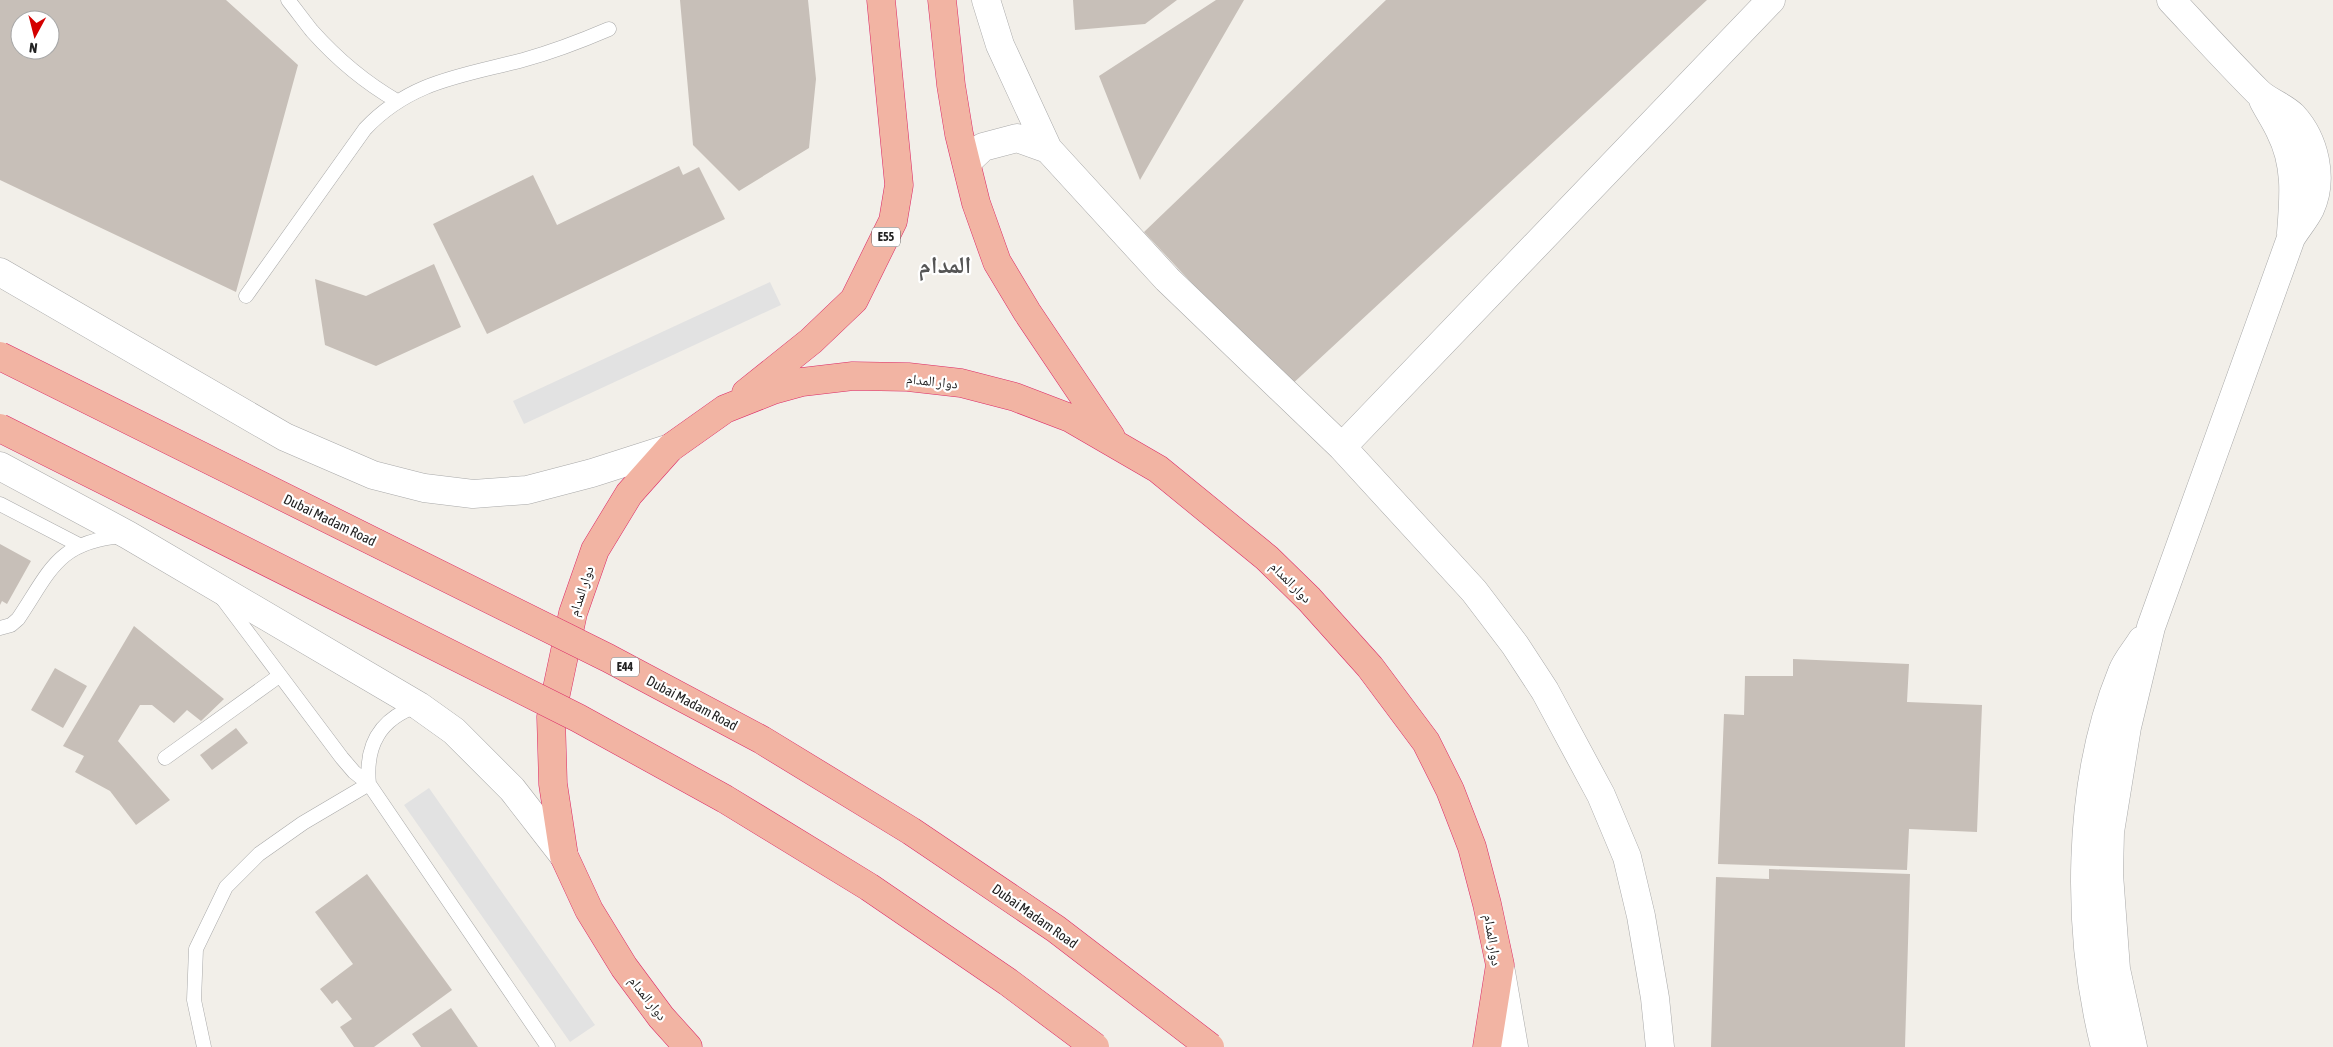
<svg xmlns="http://www.w3.org/2000/svg" width="2333" height="1047" viewBox="0 0 2333 1047" font-family="'Asap Condensed','Noto Naskh Arabic',sans-serif">
	<rect width="100%" height="100%" fill="#f2efe9"/>
	<path fill="#e2e2e2" d="M770 282 781 305 524 424 513 401Z
		M429 788 595 1025 570 1042 404 805Z"/>
	<path fill="#c7bfb8" fill-rule="evenodd" d="M0 0H226L298 65 236 292 0 180ZM20 20H50V50H20Z
		M680 0H808L816 79 809 148 739 191 693 145Z
		M1073 0H1177L1145 24 1075 30Z
		M1216 0H1244L1140 180 1099 76Z
		M1386 0H1707L1289 387 1144 232Z
		M679 166 683 175 699 167 725 219 487 334 433 224 533 175 557 225Z
		M434 264 461 327 376 366 325 345 315 279 366 296Z
		M0 544 31 561 7 604 2 601 0 605Z
		M134 626 224 699 201 721 187 710 174 723 152 705H140L118 741 170 800 136 825 110 791 75 772 84 756 63 746Z
		M1793 659 1909 664 1907 702 1982 705 1977 832 1909 829 1907 870 1718 864 1724 714 1744 715 1745 676H1793Z
		M55 668 87 686 63 728 31 710Z
		M236 728 248 743 212 770 200 755Z
		M1769 869 1910 874 1905 1047H1711L1716 877 1769 879Z
		M367 874 452 990 374 1047H354L340 1027 352 1019 337 1000 332 1004 320 989 353 964 315 912Z
		M451 1008 478 1047H421L412 1034Z"/>
	<g fill="none" stroke-linecap="round" stroke-linejoin="round">
		<g stroke="#a9a9a9" stroke-width="15">
			<path id="service" d="M288 0C296 10 304 21 312 31 337 59 364 82 397 101
				M246 296 365 129C410 81 462 76 523 60 552 52 581 41 609 29
				M0 504 79 545
				M222 598 342 758 354 772 369 784 548 1047
				M0 628 11 625 18 619C51 570 57 542 122 536
				M165 758 279 676
				M369 784C365 745 380 719 417 706
				M204 1047 194 1000 196 949 226 887 259 854 303 823 369 784"/>
		</g>
		<g stroke="#a9a9a9" stroke-width="29">
			<path id="minor" d="M986 0 1000 45 1048 149 1167 279 1342 447 1474 591 1515 645 1545 691 1601 795 1627 857 1641 916 1655 998 1660 1047
				M2263 100C2268 110 2275 120 2280 131 2297 164 2294 197 2291 233
				M967 162 983 147 1017 138 1048 149
				M1342 447 1771 0
				M2105 1047C2076 932 2076 784 2122 672 2126 661 2136 650 2142 640
				M2133 1047 2116 969 2109 874 2110 832 2127 727 2151 627 2291 238C2297 228 2305 219 2310 209 2324 179 2315 140 2293 116 2283 106 2268 102 2258 92 2228 62 2200 31 2171 0"/>
		</g>
		<g stroke="#a9a9a9" stroke-width="29">
			<path id="tertiary" d="M0 272 285 437 373 475 424 488 473 494 527 490 592 473 670 448
				M0 466 128 535 419 706 454 731 512 789 564 856
				M1501 972 1514 1047"/>
		</g>
		<g stroke="#dc2a67" stroke-width="29">
			<path id="trunk" d="M942 0 951 85 959 134 976 203 997 262 1027 312 1111 437
				M746 393 811 341 854 300 893 221 899 185 881 0
				M688 1047 661 1017 624 967 589 910 564 856 553 784 551 717 573 613 595 550 629 494 670 448 725 409 773 390 802 382 853 376 908 377 961 383 1015 397 1070 418 1158 469 1267 558 1309 599 1370 667 1426 742 1450 790 1472 847 1487 904 1500 965 1487 1047"/>
		</g>
		<use href="#service" stroke="#fff" stroke-width="14"/>
		<use href="#minor" stroke="#fff" stroke-width="28"/>
		<use href="#tertiary" stroke="#fff" stroke-width="28"/>
		<use href="#trunk" stroke="#f2b4a3" stroke-width="28"/>
		<g stroke="#dc2a67" stroke-width="29" stroke-linecap="butt">
			<path id="trunk-bridge" d="M0 356 608 658 762 740 911 831 1056 929 1210 1047
				M0 428 578 718 725 799 869 887 1008 982 1095 1047"/>
		</g>
		<use href="#trunk-bridge" stroke="#f2b4a3" stroke-width="28"/>
	</g>
	<g text-anchor="middle" dominant-baseline="central" stroke-width="4.5" stroke-linejoin="round" paint-order="stroke">
		<g fill="#fff" stroke="#646464" stroke-width="1">
			<rect x="872" y="227.5" width="28" height="19" rx="4"/>
			<rect x="611" y="657.5" width="28" height="19" rx="4"/>
		</g>
		<g font-size="12" font-weight="bold" fill="#222">
			<text x="886" y="237">E55</text>
			<text x="625" y="667">E44</text>
		</g>
		<g font-size="14" fill="#222" stroke="#fff">
			<text transform="translate(932 381) rotate(6)">دوار المدام</text>
			<text transform="translate(330 520) rotate(26)">Dubai Madam Road</text>
			<text transform="translate(1291 582) rotate(45)">دوار المدام</text>
			<text transform="translate(581 591) rotate(-72)">دوار المدام</text>
			<text transform="translate(692 703) rotate(28)">Dubai Madam Road</text>
			<text transform="translate(1035 916) rotate(35)">Dubai Madam Road</text>
			<text transform="translate(1493 940) rotate(81)">دوار المدام</text>
			<text transform="translate(648 998) rotate(52)">دوار المدام</text>
		</g>
		<g font-size="24" font-weight="bold" fill="#555" stroke="#fff">
			<text x="945" y="264">المدام</text>
		</g>
	</g>
	<g transform="translate(35 35) rotate(187)"><circle r="24" fill="#ffffff" stroke="#a7a7a7"/>
	<path d="M0-4L9 19L0 12L-9 19Z" fill="#d40000"/>
	<text y="-8" font-size="14" font-weight="bold" text-anchor="middle" fill="#222222">N</text>
	</g>
</svg>
